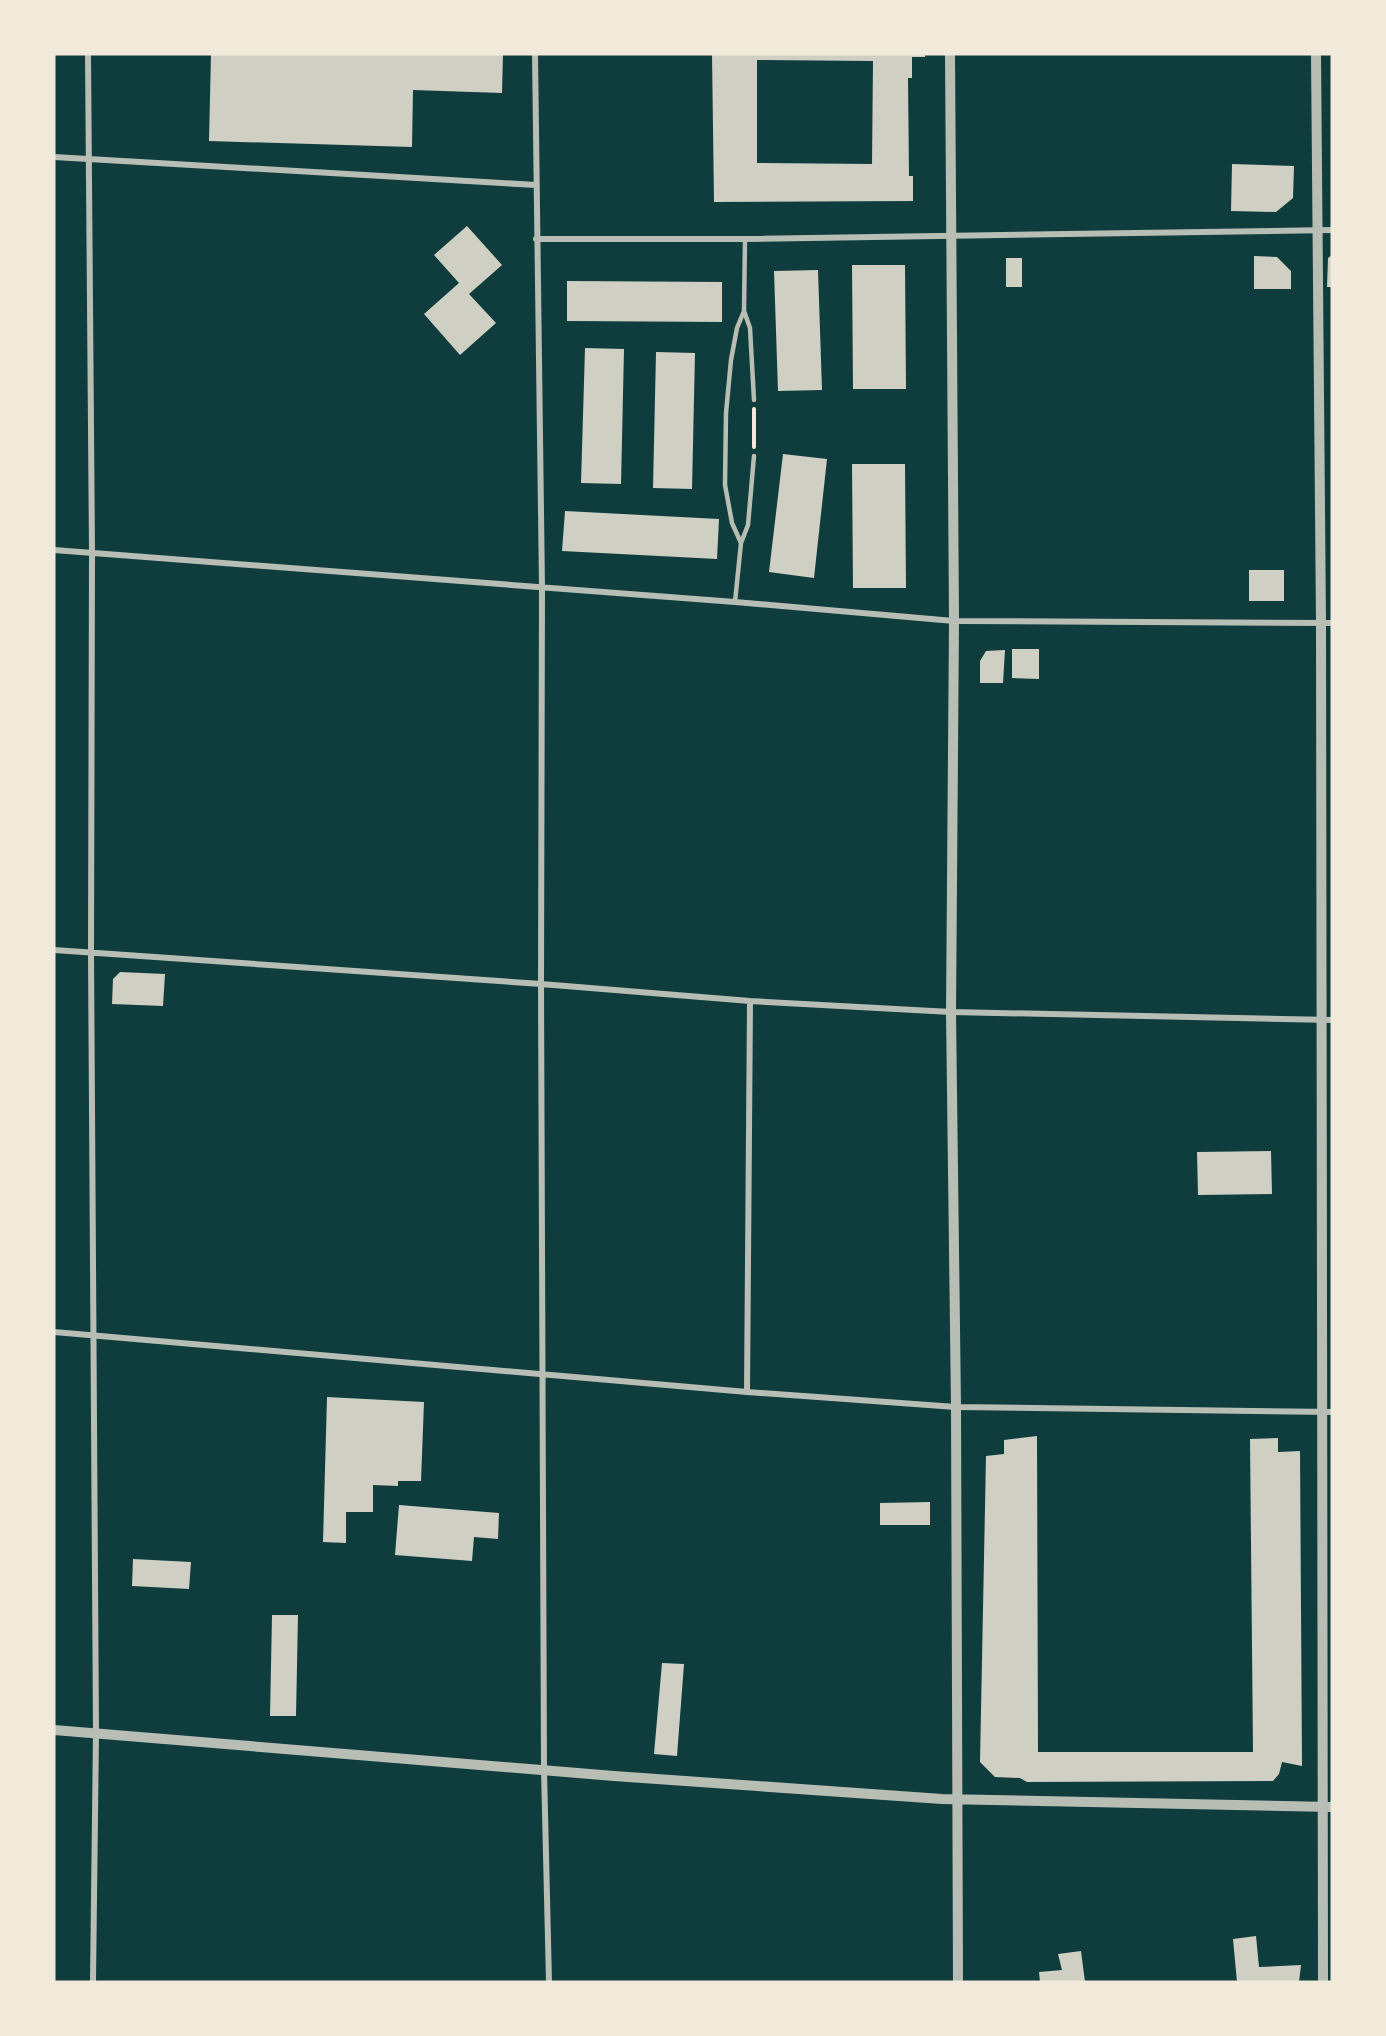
<svg xmlns="http://www.w3.org/2000/svg" width="1386" height="2036" viewBox="0 0 1386 2036" font-family="Mulish,sans-serif">
	<rect width="100%" height="100%" fill="#0f3d3e"/>
	<path fill="#cfcfc3" fill-rule="evenodd" d="M211 54H503L502 93 413 90 412 147 209 141Z
		M712 54H925V57H912V78H908L909 176H913V201L714 202ZM757 60 873 61 872 164 757 163Z
		M1232 164 1294 166 1293 198 1276 212 1231 211Z
		M467 226 502 265 469 294 496 323 460 355 424 314 459 283 434 255Z
		M1332 255V287H1327L1328 258Z
		M1254 256 1277 257 1291 271V289H1254Z
		M1006 258H1022V287H1006Z
		M852 265H905L906 389H853Z
		M818 270 822 390 778 391 774 271Z
		M567 281 722 282V322L567 321Z
		M585 348 624 349 621 484 581 483Z
		M656 352 695 353 692 489 653 488Z
		M783 454 827 459 814 578 769 572Z
		M852 464H905L906 588H853Z
		M565 511 719 519 717 559 562 551Z
		M1249 570H1284V601H1249Z
		M1012 649H1039V679L1012 678Z
		M1005 650 1003 683H980V661L986 651Z
		M120 972 165 974 163 1006 112 1004 113 979Z
		M1271 1151 1272 1194 1198 1195 1197 1152Z
		M327 1397 424 1402 421 1481H398V1486L373 1485V1512H346V1543L323 1542Z
		M1037 1436 1038 1752H1253L1250 1439 1278 1438V1452L1300 1451 1302 1766 1282 1762 1279 1774 1273 1781 1027 1782 1020 1778 995 1777 980 1762 986 1456 1004 1454V1440Z
		M930 1502V1525H880V1503Z
		M399 1505 499 1513 498 1539 474 1537 472 1561 395 1555Z
		M133 1559 191 1562 189 1589 132 1586Z
		M272 1615H298L296 1716H270Z
		M662 1663 684 1664 677 1756 654 1754Z
		M1256 1936 1259 1967 1301 1965 1299 1982H1237L1233 1939Z
		M1081 1951 1085 1982H1040L1039 1972 1062 1970 1058 1954Z"/>
	<g fill="none" stroke-linecap="round" stroke-linejoin="round">
		<path stroke="#f1e9da" stroke-width="4" d="M754 447V409"/>
		<path stroke="#b8beb3" stroke-width="4.5" d="M744 311 750 328 754 400
			M741 543 748 525 754 456
			M735 602 741 543 732 523 725 485 726 413 731 360 737 328 744 311 745 239"/>
		<path stroke="#b8beb3" stroke-width="6" d="M88 54 92 553 91 953 96 1733 93 1982
			M535 54 542 588 541 984 544 1770 549 1982
			M54 157 536 185
			M536 239H745L1332 230
			M54 550 735 602 954 621 1332 623
			M54 950 541 984 750 1001 951 1012 1332 1020
			M54 1332 747 1392 956 1407 1332 1412
			M747 1392 750 1001"/>
		<path stroke="#b8beb3" stroke-width="10" d="M950 54 954 621 951 1012 956 1407 958 1982
			M1316 54 1321 623 1323 1982
			M54 1730 614 1776 942 1799 1332 1807"/>
	</g>
	<rect width="1386" height="2036" fill="none" stroke="#f1e9da" stroke-width="111"/>
</svg>
